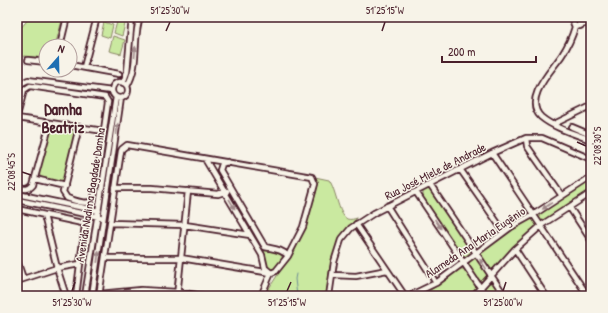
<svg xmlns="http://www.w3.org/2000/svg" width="608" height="313" viewBox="0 0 608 313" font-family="'Patrick Hand',sans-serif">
	<rect width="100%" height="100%" fill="#f7f3e8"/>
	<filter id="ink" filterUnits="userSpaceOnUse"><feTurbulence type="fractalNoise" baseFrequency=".025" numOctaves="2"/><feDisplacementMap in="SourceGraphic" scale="8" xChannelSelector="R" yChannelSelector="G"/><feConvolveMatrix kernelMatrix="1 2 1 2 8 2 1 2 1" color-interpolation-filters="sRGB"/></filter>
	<g filter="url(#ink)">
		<path fill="#cae9a0" stroke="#8a8466" d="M27 17H63L55 46H46V58L23 56 19 71 17 67V32L26 22Z
			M118 18 126 20 122 36 114 33Z
			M104 22 113 25 110 38 101 35Z
			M113 36 125 40 121 54 109 51Z
			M55 126 73 129 76 134 64 179 60 183C53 181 41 181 39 173L52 128Z
			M315 177 329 180C336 189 338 214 347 219 351 220 354 219 357 218L340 239 330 266 326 296H264C284 265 300 242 311 207 315 197 320 186 315 177Z
			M591 179V192L541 223 538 219V215Z
			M426 189 431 190 471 250C470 255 469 256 464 257L461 254 423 198V191Z
			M230 194 263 248C271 251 280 250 283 259L276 269H271L267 266 265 258 261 250 228 196Z
			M530 219C535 220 536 222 536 228L513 247 495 268 491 269 480 255 482 251 512 228Z
			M474 258H477L488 276 484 280 481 281 479 280 469 266V262Z
			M460 269H465L477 284V290L471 296H420L428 292Z
			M488 283 495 284 503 296H489L485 290V286Z"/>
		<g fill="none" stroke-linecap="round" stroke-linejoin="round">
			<path stroke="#6f8f96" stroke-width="1" d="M296 274 295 279 297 296"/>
			<g stroke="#4a1f2b" stroke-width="8">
				<path id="minor" d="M571 17 575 27C572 37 568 46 562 55 553 69 522 99 541 117 554 128 575 134 591 140
					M578 17 580 26
					M17 20 19 17
					M575 27 591 22
					M60 46 67 17
					M28 60 46 62
					M70 65 119 74
					M84 67 97 17
					M112 90a8 8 0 1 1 16 0a8 8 0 1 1-16 0Z
					M123 83 127 72 132 17
					M127 86C140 65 132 39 140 17
					M17 93 20 84 28 80 112 91
					M17 116 24 90 30 86 105 97 108 102 94 199C89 207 74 200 67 198L63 192 79 127
					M17 118 104 131
					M554 124 591 106
					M572 127 591 135
					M526 138 527 146 562 196
					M492 153 588 296
					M205 159 262 255 265 268 271 273
					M227 162 222 164 220 170 265 247C273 249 282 249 288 256
					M460 169 504 232
					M35 179 65 186
					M430 185 505 296
					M17 187C24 189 28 191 33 185L50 123
					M115 188H152L218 194 227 191
					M416 192 486 296
					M17 194 99 211
					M17 200 100 217
					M387 206 436 283
					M570 208 591 240
					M17 209 82 223 85 225 76 296
					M44 215 57 268 66 296
					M110 223 185 225 250 235
					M356 224 405 296
					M515 249 546 296
					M105 258H181L271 273
					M17 261 23 278
					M333 275 356 276 387 270
					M17 281 57 268 80 264
					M99 294 141 290 177 292 203 296
					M85 296 116 97
					M92 296 121 98
					M99 296 121 151 122 149 127 145 312 177 315 184 303 227 288 256 276 271 271 273 261 296
					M177 296 188 191
					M329 296 334 262 341 240 351 228 374 213 492 153 526 138H542L591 159
					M409 296 436 283 511 227 536 213 591 177
					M473 296 515 249 543 224 591 193"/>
			</g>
			<use href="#minor" stroke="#f7f3e8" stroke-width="4.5"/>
		</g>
		<defs><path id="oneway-solid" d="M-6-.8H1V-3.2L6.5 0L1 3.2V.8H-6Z"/></defs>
		<g fill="#a0898a">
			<use href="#oneway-solid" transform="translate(135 52) rotate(-86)"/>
			<use href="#oneway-solid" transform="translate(117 129) rotate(-82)"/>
			<use href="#oneway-solid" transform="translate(232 204) rotate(60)"/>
			<use href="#oneway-solid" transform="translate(547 206) rotate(146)"/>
			<use href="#oneway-solid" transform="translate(438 224) rotate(56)"/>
			<use href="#oneway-solid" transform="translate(98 257) rotate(-82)"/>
			<use href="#oneway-solid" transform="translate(483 264) rotate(-124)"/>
		</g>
	</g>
	<path fill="none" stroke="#4a1f2b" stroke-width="1.5" d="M166 31 170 22M382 31 385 22M577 142 586 146M22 172 31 175M72 291 75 282M287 291 291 282M503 291 506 282"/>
	<g text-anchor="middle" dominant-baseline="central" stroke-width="3" stroke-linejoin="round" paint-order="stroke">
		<g font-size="12" fill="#4a1f2b" stroke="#f7f3e8">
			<text transform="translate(435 171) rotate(-27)">Rua José Miele de Andrade</text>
			<text transform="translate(90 195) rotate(-81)">Avenida Nadima Bagdade Damha</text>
			<text transform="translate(475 242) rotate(-34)">Alameda Ana Maria Eugênio</text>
		</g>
		<g font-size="16" font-weight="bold" fill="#4a1f2b" stroke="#f7f3e8">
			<text x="63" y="109">Damha<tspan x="63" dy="18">Beatriz</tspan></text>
		</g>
	</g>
	<rect width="608" height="313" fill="none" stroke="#f7f3e8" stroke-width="44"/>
	<g transform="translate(58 58) rotate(20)"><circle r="19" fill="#f7f3e8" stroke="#b29e9c"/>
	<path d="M0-3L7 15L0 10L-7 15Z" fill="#1f6fb2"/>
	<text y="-6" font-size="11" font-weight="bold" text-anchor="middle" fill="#4a1f2b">N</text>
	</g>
	<path d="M442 56v6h94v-6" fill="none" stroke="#4a1f2b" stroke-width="2"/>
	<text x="448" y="56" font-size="12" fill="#4a1f2b" stroke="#f7f3e8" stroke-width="3" paint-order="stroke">200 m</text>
	<rect x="22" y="22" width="564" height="269" fill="none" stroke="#4a1f2b" stroke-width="1.5"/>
	<g font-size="10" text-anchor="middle" fill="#4a1f2b">
		<text x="170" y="14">51°25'30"W</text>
		<text x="385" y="14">51°25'15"W</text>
		<text transform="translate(597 146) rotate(-90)" y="4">22°08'30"S</text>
		<text transform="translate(11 172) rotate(-90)" y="4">22°08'45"S</text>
		<text x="72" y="306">51°25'30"W</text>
		<text x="287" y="306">51°25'15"W</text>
		<text x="503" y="306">51°25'00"W</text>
	</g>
</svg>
